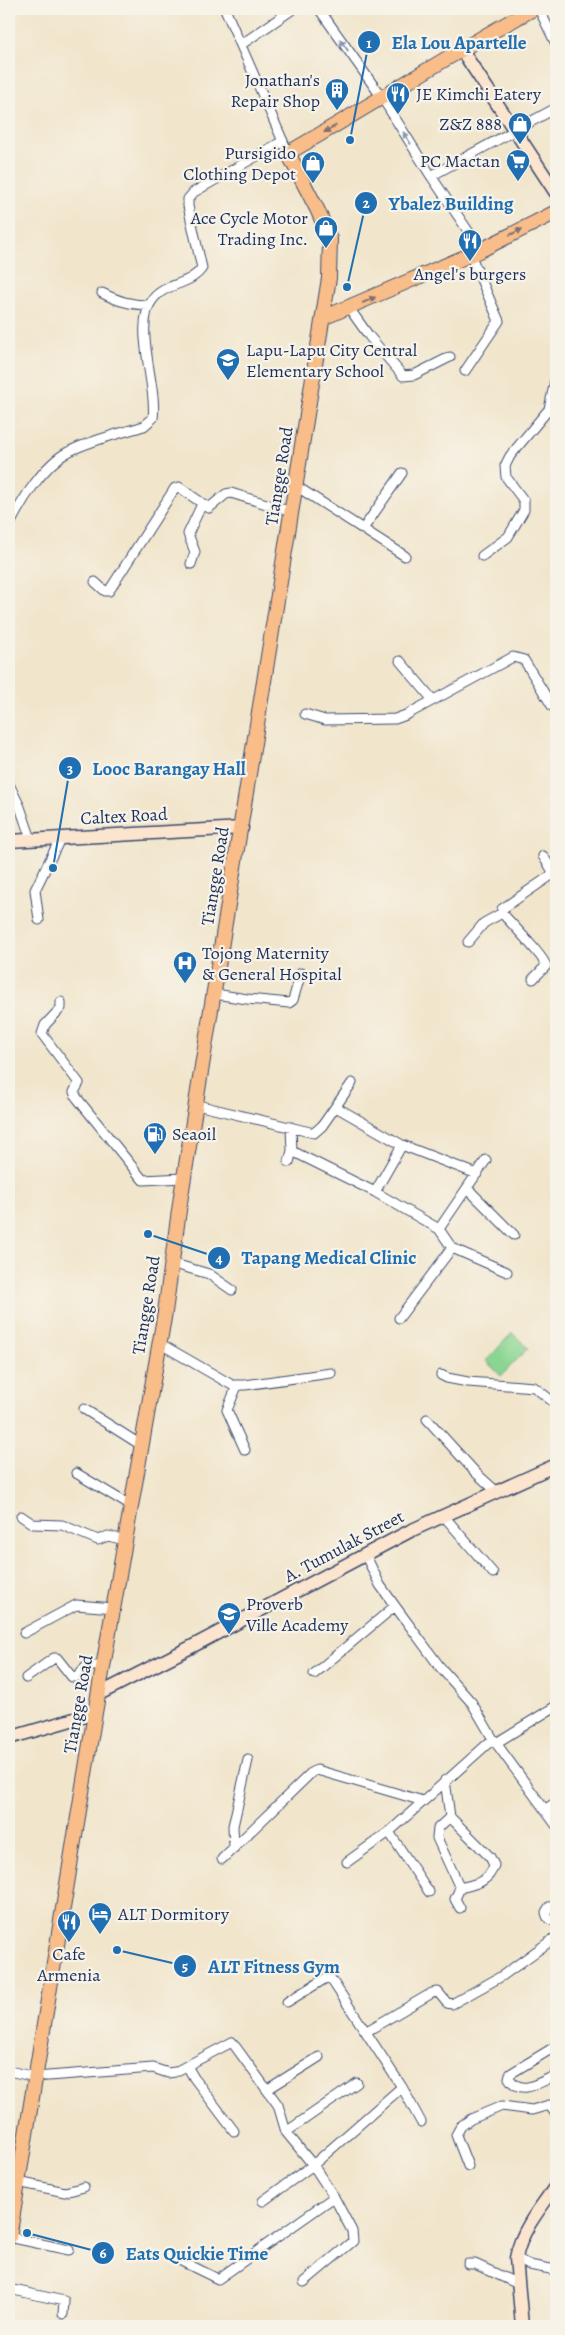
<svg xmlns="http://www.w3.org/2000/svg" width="565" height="2335" viewBox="0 0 565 2335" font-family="Alegreya,serif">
	<rect width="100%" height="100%" fill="#f7f3e8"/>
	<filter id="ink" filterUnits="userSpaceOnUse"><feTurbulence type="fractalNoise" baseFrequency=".02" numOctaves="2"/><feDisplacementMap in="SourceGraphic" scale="10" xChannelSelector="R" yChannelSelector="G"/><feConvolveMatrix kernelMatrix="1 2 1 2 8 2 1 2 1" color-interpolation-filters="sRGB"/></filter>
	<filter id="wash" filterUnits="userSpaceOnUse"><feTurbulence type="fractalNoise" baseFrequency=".0096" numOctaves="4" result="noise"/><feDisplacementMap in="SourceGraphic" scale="20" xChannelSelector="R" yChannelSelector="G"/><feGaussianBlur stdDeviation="1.12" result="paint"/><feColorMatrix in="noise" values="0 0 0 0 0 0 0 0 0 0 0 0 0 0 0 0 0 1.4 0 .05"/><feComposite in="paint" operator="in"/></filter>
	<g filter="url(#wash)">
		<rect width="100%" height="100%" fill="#f1e5cb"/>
		<path fill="#8ad592" stroke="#528278" d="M512 1333 528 1348 501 1376 486 1361Z"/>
	</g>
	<g filter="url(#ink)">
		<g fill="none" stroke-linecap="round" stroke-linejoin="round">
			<g stroke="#3b4a6e" stroke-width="11">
				<path id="street" d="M225 9 285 146
					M319 9 383 99 431 176 481 250
					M539 9 556 44
					M242 44 293 9
					M431 176 556 108
					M102 293C118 301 131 305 149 305
					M349 308 369 336 403 376 414 375 450 357
					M465 371 499 321 470 254
					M296 486 405 556
					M9 526C21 502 43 465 68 452 88 441 121 433 144 426L153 418C158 387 132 325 153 299 165 283 191 285 202 268L188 206V199L194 192 283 141
					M363 529 402 473
					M482 556 508 537 524 510V501L506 477 505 466 510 456 549 409 556 376
					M191 564 195 552 188 534 202 504
					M95 582 105 591H109L175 488 179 487 209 508 226 494 231 493 292 512
					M400 661 433 700
					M305 714 325 720 395 719 406 715 513 657 524 660 552 706 556 708
					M9 784 20 807 31 839
					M543 856 554 873
					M39 920 35 890 61 837
					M468 942 484 923 502 913
					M533 979 546 966C545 958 510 922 502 913V909L556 872
					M215 994 247 999 289 1003 293 1000 301 973
					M61 1002V1008L45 1025 42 1034 79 1083 74 1092 77 1098 143 1180 184 1178
					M197 1105 314 1133 322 1126 352 1083
					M336 1107 402 1145 477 1174
					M292 1151 375 1192 439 1229 452 1248 507 1272
					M289 1162 292 1151 291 1127
					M467 1188 514 1235
					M375 1192 402 1145
					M439 1229 486 1160
					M171 1263 209 1274 232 1290
					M399 1318 452 1248
					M159 1343 232 1385H245L331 1373
					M441 1375 447 1378 468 1382 534 1387 556 1404
					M237 1386 227 1410 245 1450
					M84 1409 141 1445
					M427 1419 476 1473 496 1491
					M76 1473 131 1506
					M443 1515 493 1573
					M21 1516 33 1524 62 1525 98 1540 108 1536 125 1540
					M365 1554 380 1585 395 1606 440 1667 472 1703 493 1739 556 1825
					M24 1633 76 1605 114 1608
					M314 1674 395 1606
					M26 1678 54 1658H57L72 1677H76L87 1666H105
					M496 1743 556 1706
					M445 1780 450 1817 490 1857 494 1865C489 1882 476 1884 460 1888L455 1899 460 1908
					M545 1810 556 1802
					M450 1817 438 1828 437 1838 460 1888
					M389 1832 429 1892
					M234 1848 233 1826 248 1760
					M222 1859 312 1772 317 1770 423 1801
					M347 1862 389 1832 493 1739
					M556 1906 549 1907 546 1912C547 1919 550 1921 556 1921
					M287 2002 326 1978 331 1979 402 2087 421 2122
					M367 2031 432 1993 438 1992 447 2003 452 2004 502 1976 556 1937
					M556 2046 510 2074 509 2078C521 2097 540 2082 556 2075
					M187 2066 194 2078 234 2131
					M9 2071 35 2077 153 2068 168 2073 175 2072 232 2042 278 2105 286 2132 313 2165 334 2197 352 2231 353 2241 304 2282
					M268 2089 319 2057
					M286 2132 357 2083
					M468 2166 456 2135 461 2126 471 2119 502 2106 532 2110 549 2105 556 2114
					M18 2182 65 2192 84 2187
					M263 2201 313 2165 402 2087
					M9 2237 69 2250
					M169 2255 218 2279 334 2197
					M516 2258 529 2265 556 2270
					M468 2264H475L518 2284
					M9 2289 64 2301 63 2314"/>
			</g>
			<g stroke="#3b4a6e" stroke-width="15">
				<path id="secondary" d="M461 49 556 193
					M9 841 242 828
					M99 1694 191 1647 410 1531 556 1465
					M9 1738 95 1713
					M522 2326 516 2258C521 2231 540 2208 556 2186"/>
			</g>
			<g stroke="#3b4a6e" stroke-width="16">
				<path id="primary" d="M323 318 481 250 556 212
					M9 2238 95 1713 165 1312 181 1196 329 278 330 239 318 211 288 153C370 106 450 54 533 9"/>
			</g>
			<use href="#street" stroke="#fff" stroke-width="9"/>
			<use href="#secondary" stroke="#fce5cf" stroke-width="12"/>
			<use href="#primary" stroke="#f8bd88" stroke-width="14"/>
		</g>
		<defs><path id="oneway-solid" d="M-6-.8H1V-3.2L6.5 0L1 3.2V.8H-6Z" transform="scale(1.25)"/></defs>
		<g fill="#8d97ae">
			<use href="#oneway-solid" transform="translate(344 45) rotate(-125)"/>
			<use href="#oneway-solid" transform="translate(407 138) rotate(-122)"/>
		</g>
		<g fill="#7e6f71">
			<use href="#oneway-solid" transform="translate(330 129) rotate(150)"/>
			<use href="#oneway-solid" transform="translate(516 232) rotate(-26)"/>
			<use href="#oneway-solid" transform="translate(369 300) rotate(-24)"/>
		</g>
	</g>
	<defs>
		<g id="building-pin" transform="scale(1.25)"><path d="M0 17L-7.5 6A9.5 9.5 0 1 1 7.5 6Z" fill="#1f6fb2" stroke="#f7f3e8"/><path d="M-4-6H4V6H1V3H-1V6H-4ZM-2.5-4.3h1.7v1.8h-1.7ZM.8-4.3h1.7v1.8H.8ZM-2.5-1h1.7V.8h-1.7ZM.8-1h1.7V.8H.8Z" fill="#fff"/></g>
		<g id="restaurant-pin" transform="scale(1.25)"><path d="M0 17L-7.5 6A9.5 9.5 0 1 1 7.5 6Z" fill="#1f6fb2" stroke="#f7f3e8"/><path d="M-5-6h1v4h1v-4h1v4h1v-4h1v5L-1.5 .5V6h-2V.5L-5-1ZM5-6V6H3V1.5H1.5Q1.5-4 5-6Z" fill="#fff"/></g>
		<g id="shop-pin" transform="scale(1.25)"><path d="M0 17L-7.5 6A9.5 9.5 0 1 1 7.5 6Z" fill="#1f6fb2" stroke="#f7f3e8"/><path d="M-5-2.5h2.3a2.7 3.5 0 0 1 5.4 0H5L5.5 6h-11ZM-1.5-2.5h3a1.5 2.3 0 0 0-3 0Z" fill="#fff"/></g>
		<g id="supermarket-pin" transform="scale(1.25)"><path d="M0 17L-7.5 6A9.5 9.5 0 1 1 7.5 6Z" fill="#1f6fb2" stroke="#f7f3e8"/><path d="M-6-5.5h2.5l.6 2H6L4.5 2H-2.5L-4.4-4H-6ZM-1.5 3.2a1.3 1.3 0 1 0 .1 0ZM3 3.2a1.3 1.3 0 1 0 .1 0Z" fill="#fff"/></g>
		<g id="school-pin" transform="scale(1.25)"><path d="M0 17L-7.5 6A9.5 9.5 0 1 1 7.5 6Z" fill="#1f6fb2" stroke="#f7f3e8"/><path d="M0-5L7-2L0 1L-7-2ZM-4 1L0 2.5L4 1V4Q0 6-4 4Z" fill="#fff"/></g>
		<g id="hospital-pin" transform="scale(1.25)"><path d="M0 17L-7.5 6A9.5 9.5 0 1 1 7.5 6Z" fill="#1f6fb2" stroke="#f7f3e8"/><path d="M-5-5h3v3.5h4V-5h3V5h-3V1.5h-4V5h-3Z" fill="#fff"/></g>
		<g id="fuel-pin" transform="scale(1.25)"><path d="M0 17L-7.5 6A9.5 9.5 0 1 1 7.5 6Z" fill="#1f6fb2" stroke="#f7f3e8"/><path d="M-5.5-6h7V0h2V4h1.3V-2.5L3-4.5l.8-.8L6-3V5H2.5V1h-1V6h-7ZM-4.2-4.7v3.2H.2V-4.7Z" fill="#fff"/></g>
		<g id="hotel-pin" transform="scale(1.25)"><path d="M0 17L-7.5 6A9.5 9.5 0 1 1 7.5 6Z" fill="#1f6fb2" stroke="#f7f3e8"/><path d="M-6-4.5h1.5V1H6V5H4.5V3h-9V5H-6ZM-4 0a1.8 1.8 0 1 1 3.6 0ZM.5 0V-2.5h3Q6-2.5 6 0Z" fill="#fff"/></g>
	</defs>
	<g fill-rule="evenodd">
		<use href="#building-pin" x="337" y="90"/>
		<use href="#restaurant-pin" x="398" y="94"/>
		<use href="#shop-pin" x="520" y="124"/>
		<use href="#supermarket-pin" x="518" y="161"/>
		<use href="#shop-pin" x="313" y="163"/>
		<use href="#shop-pin" x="326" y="228"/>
		<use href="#restaurant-pin" x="470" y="241"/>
		<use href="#school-pin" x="228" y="360"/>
		<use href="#hospital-pin" x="185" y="963"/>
		<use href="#fuel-pin" x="155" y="1134"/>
		<use href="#school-pin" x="229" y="1614"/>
		<use href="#hotel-pin" x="100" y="1914"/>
		<use href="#restaurant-pin" x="69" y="1922"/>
	</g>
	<g text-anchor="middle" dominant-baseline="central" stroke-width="4.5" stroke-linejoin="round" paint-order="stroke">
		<g font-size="18" fill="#1b2f5e" stroke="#f7f3e8" text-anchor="start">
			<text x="320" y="80" text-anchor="end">Jonathan's<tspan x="320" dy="21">Repair Shop</tspan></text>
			<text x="416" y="94">JE Kimchi Eatery</text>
			<text x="502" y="124" text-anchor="end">Z&amp;Z 888</text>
			<text x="296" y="153" text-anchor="end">Pursigido<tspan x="296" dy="21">Clothing Depot</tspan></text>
			<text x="500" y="161" text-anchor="end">PC Mactan</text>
			<text x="308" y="218" text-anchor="end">Ace Cycle Motor<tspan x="308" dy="21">Trading Inc.</tspan></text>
			<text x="470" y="274" text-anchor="middle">Angel's burgers</text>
			<text x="246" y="350">Lapu-Lapu City Central<tspan x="246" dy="21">Elementary School</tspan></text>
			<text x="202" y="953">Tojong Maternity<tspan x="202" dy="21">&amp; General Hospital</tspan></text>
			<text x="172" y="1134">Seaoil</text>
			<text x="246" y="1604">Proverb<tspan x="246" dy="21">Ville Academy</tspan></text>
			<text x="118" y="1914">ALT Dormitory</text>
			<text x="69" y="1954" text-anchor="middle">Cafe<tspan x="69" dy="21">Armenia</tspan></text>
		</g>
		<g font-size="18" fill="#1b2f5e" stroke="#f7f3e8">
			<text transform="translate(279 476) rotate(-81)">Tiangge Road</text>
			<text transform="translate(124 816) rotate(-3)">Caltex Road</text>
			<text transform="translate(215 876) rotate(-81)">Tiangge Road</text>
			<text transform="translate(146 1305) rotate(-81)">Tiangge Road</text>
			<text transform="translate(344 1546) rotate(-28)">A. Tumulak Street</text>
			<text transform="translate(78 1704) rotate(-80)">Tiangge Road</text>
		</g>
	</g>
	<path fill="none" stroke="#1f6fb2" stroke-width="2" d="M350 140L369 42M347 287L366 203M53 868L70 768M148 1234L219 1258M117 1950L185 1966M27 2233L103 2253"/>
	<g fill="#1f6fb2" stroke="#f7f3e8" stroke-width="2">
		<circle cx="350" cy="140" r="5"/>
		<circle cx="347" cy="287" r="5"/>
		<circle cx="53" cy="868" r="5"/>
		<circle cx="148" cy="1234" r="5"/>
		<circle cx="117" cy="1950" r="5"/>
		<circle cx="27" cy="2233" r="5"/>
		<circle cx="369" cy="42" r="12"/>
		<circle cx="366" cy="203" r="12"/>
		<circle cx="70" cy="768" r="12"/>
		<circle cx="219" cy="1258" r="12"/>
		<circle cx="185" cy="1966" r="12"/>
		<circle cx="103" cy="2253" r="12"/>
	</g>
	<g font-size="15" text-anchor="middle" font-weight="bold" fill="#fff">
		<text x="369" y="48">1</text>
		<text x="366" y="208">2</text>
		<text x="70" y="774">3</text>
		<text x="219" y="1263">4</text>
		<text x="185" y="1971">5</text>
		<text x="103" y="2258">6</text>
	</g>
	<g font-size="19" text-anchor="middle" font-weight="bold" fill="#1f6fb2" stroke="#f7f3e8" stroke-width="4.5" stroke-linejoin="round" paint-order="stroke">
		<text x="459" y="49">Ela Lou Apartelle</text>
		<text x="451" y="210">Ybalez Building</text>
		<text x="169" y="775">Looc Barangay Hall</text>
		<text x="329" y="1264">Tapang Medical Clinic</text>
		<text x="274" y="1973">ALT Fitness Gym</text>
		<text x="197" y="2260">Eats Quickie Time</text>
	</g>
	<rect width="565" height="2335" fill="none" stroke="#f7f3e8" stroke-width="30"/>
</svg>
